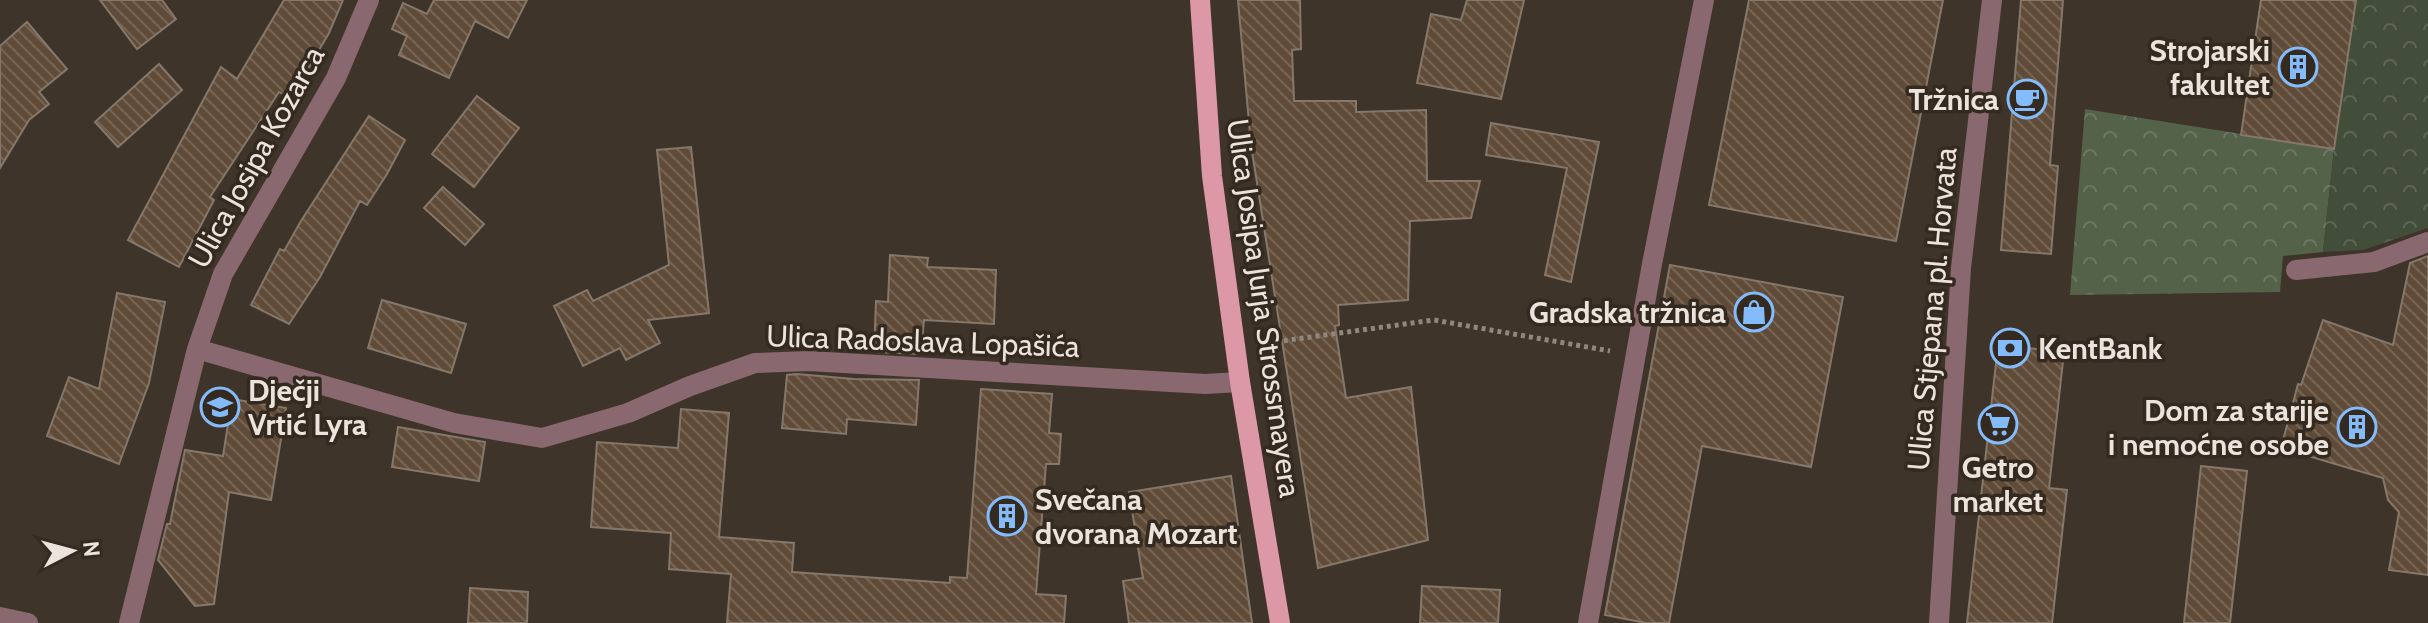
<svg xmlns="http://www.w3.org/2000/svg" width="2428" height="623" viewBox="0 0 2428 623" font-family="Cabin,sans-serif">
	<defs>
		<pattern id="forest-crowns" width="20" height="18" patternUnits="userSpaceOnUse" patternTransform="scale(2)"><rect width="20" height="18" fill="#54624a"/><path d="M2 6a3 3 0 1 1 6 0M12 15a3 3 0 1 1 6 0" fill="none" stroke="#6d7864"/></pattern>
		<pattern id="park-crowns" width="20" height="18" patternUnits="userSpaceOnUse" patternTransform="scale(2)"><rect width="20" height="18" fill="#424d3a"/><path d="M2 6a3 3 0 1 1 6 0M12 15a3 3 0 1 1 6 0" fill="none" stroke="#5d6656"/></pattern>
		<pattern id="building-back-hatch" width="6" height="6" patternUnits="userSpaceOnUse" patternTransform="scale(2)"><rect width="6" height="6" fill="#5f4b38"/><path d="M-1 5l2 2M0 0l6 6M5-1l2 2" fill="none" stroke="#766554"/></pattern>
	</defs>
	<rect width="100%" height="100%" fill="#3f3429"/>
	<path fill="url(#forest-crowns)" d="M2085 109 2334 149 2323 252 2283 256 2280 292 2070 295Z"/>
	<path fill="url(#park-crowns)" d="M2356 0H2428V228L2363 250 2323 252 2334 149Z"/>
	<path fill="url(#building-back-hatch)" stroke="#85786b" stroke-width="2" d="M100 0H162L176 19 137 49Z
		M284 0H343L329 33 291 98 279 92 210 197 214 200 179 267 128 240 221 67 237 79Z
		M434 0H527L508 38 475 21 449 78 399 55 407 36 392 29 403 3 427 14Z
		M1238 0H1300L1301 49 1292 50 1294 101H1356V112L1426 110 1427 181H1480L1471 218 1410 221 1408 300 1338 305 1339 325 1335 326 1346 398 1411 387 1428 540 1318 568 1251 145Z
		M1467 0H1524L1501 99 1417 83 1431 14 1461 20Z
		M1749 0H1943L1896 241 1709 205Z
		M2021 0H2063L2050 165 2058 166 2051 254 2001 250Z
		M2261 0H2356L2334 149 2241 135Z
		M27 22 67 69 39 92 49 104 29 120 0 168V46Z
		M159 64 182 90 118 147 95 122Z
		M477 96 519 128 474 187 432 154Z
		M369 116 405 140 387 174 367 205 360 201 320 277 289 324 251 305 280 249 284 251 301 221Z
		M1491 123 1599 142 1571 282 1545 275 1567 168 1486 155Z
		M691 147 709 313 648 320 660 343 626 360 620 348 583 366 554 306 587 290 593 301 669 265 657 150Z
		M443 187 484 224 465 245 424 208Z
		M890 255 928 258 927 267 996 270 994 324 924 320 921 354 874 352 876 301 888 302Z
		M2428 256V575L2389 570 2399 512 2388 500 2383 478 2281 448 2298 384 2301 385 2323 320 2393 345 2410 263Z
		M1670 265 1843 297 1811 467 1702 446 1669 623H1646L1605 615Z
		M117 293 165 302 149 383 119 464 47 436 69 377 99 389Z
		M382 300 466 324 451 373 368 348Z
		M1998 345 2064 352 2049 488 2067 490 2052 623H1967Z
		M797 374 854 379 919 380 916 425 847 419 846 434 782 428 787 375Z
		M981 389 1052 394 1049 433 1061 434 1059 464H1046L1036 594 1066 596 1064 623H727L731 574 669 569 671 533 591 527 597 442 678 448 681 409 729 413 719 537 794 543 792 572 950 583V577L967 578Z
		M232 399 286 408 271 500 229 492 214 604 195 606 158 560 167 524H170L185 450 223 456Z
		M398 427 485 442 479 481 392 467Z
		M2201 466 2247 471 2230 623H2184Z
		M1231 476 1252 623H1129L1123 581 1143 578 1129 492Z
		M1422 586 1500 590 1498 623H1420Z
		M470 588 528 592 527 623H468Z"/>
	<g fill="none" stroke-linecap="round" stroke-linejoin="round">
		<path stroke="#90877e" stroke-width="5" stroke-dasharray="4 4" stroke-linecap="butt" d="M1260 344 1434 320 1610 351"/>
		<path stroke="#8a6870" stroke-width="20" d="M2296 270 2374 262 2428 242
			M197 349 454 423 542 438 628 413 690 386 755 363 809 361 1205 384 1240 382
			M0 617 28 623
			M129 623 197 349 223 274 336 78 369 0
			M1588 623 1652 264 1704 0
			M1939 623 1961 268 1992 0"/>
		<path stroke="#dd98a8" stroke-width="20" d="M1200 0 1212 176 1240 382 1280 623"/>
	</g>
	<defs>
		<g id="building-ring" transform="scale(2)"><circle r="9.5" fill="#352a1f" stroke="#84bcfb" stroke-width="1.5"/><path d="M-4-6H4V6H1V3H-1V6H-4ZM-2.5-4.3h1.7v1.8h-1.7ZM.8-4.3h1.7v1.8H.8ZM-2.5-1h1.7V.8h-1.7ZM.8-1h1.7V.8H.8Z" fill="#84bcfb"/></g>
		<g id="cafe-ring" transform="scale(2)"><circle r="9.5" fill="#352a1f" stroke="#84bcfb" stroke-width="1.5"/><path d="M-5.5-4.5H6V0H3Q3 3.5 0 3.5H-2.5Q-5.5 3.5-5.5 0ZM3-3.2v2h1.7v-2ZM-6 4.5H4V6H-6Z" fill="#84bcfb"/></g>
		<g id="shop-ring" transform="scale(2)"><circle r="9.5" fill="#352a1f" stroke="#84bcfb" stroke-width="1.5"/><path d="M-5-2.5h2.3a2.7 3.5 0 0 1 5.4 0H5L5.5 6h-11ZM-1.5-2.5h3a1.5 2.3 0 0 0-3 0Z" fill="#84bcfb"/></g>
		<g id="bank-ring" transform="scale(2)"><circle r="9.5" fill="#352a1f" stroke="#84bcfb" stroke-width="1.5"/><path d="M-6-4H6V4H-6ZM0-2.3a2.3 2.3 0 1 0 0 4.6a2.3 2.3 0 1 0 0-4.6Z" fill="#84bcfb"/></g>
		<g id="school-ring" transform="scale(2)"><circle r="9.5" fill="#352a1f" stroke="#84bcfb" stroke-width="1.5"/><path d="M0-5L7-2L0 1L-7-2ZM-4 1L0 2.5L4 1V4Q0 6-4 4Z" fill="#84bcfb"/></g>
		<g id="supermarket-ring" transform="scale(2)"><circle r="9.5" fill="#352a1f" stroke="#84bcfb" stroke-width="1.5"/><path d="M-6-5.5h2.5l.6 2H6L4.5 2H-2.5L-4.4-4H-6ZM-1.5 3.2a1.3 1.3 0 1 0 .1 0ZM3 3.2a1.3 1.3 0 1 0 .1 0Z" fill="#84bcfb"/></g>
	</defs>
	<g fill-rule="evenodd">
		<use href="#building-ring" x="2298" y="67"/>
		<use href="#cafe-ring" x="2027" y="99"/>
		<use href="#shop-ring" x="1754" y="312"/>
		<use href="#bank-ring" x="2010" y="348"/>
		<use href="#school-ring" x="220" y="407"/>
		<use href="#supermarket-ring" x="1998" y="424"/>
		<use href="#building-ring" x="2357" y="427"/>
		<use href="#building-ring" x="1007" y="516"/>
	</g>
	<g text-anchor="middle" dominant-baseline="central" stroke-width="7" stroke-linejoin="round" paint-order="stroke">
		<g font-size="30" font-weight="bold" fill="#ebe3dc" stroke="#352a1f" text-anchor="end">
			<text x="2270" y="50">Strojarski<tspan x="2270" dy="34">fakultet</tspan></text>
			<text x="1999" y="99">Tržnica</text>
			<text x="1726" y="312">Gradska tržnica</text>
			<text x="2038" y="348" text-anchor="start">KentBank</text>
			<text x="248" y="390" text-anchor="start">Dječji<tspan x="248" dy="34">Vrtić Lyra</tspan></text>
			<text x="2329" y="410">Dom za starije<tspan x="2329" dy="34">i nemoćne osobe</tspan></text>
			<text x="1998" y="467" text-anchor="middle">Getro<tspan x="1998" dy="34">market</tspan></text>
			<text x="1035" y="499" text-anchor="start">Svečana<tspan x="1035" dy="34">dvorana Mozart</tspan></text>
		</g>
		<g font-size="30" fill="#ebe3dc" stroke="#352a1f">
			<text transform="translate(256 157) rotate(-61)">Ulica Josipa Kozarca</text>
			<text transform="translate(1264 308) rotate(82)">Ulica Josipa Jurja Strossmayera</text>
			<text transform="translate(1932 309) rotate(-85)">Ulica Stjepana pl. Horvata</text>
			<text transform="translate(923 341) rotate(2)">Ulica Radoslava Lopašića</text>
		</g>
	</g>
	<g transform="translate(72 551) rotate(84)" stroke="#352a1f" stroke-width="6" paint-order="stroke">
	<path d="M0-6L14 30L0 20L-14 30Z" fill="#ebe3dc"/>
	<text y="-12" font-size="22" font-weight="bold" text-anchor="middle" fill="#ebe3dc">N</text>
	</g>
</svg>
